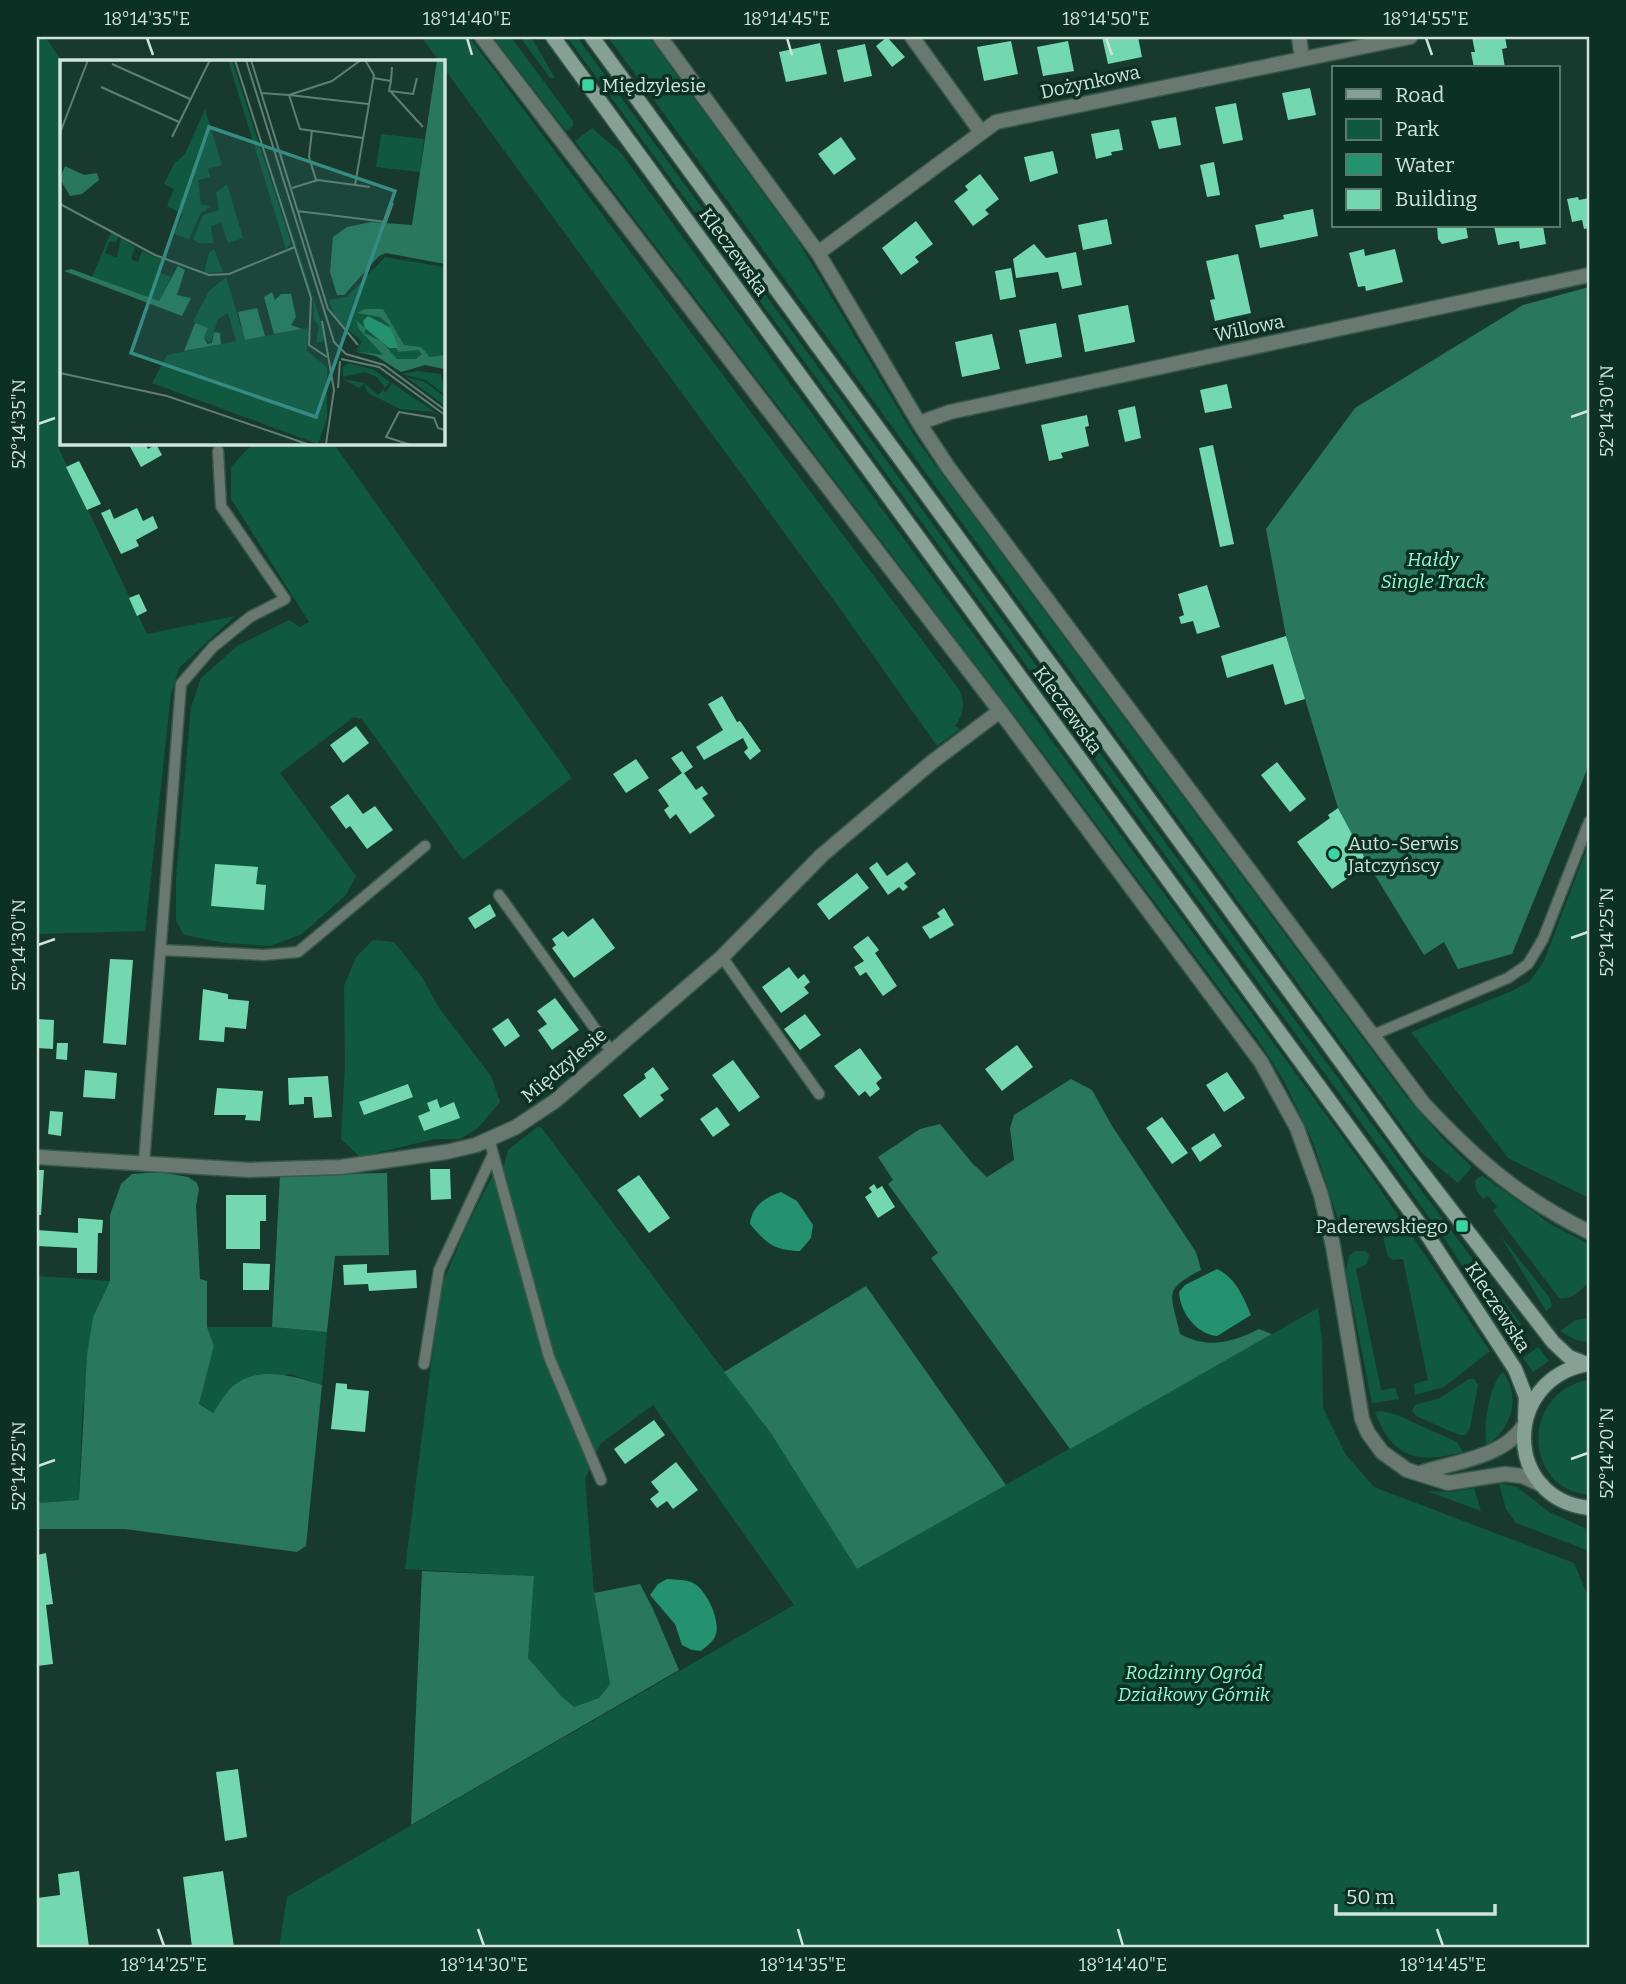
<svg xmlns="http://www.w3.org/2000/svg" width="1626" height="1984" viewBox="0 0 1626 1984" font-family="Bitter,serif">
	<rect width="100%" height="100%" fill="#183a2e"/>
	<path fill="#115841" d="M37 37H45L62 61 61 437 58 447 147 634 235 616 179 668 171 694 145 931 37 934Z
		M421 37H469L958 688C966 701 964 714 955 726L960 729 937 746 841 610 443 67V61H439Z
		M493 37H511L573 121V126L566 131Z
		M520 37H531L555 78H550Z
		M567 37H577L1303 1031 1523 1327 1510 1338 1444 1238 1388 1160Z
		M608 37H649L798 241 916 439 1405 1095 1442 1138 1472 1167 1458 1183 1423 1154 1412 1140Z
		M592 128 621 153 1374 1180 1490 1351 1444 1387 1415 1395 1414 1384 1428 1380 1403 1259 1393 1260 1388 1257 1381 1228C1367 1231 1350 1239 1340 1226L1313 1142 1284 1081 1258 1040 1028 733 575 141Z
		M253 443H333L572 778 463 860 362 719 354 717 280 773 356 876 346 895 302 934 270 946 226 943 184 935 176 921V878L191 707 201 678 237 646 289 620 300 627 309 622 231 499V467Z
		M1589 843V1198L1508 1158 1411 1032 1512 991 1530 981 1544 961Z
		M373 940 394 942 422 977 439 1008 491 1076 500 1102 478 1128 460 1139H434L360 1157 341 1139 345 1065 344 986 356 957Z
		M537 1127H541L770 1432 857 1569 1318 1308 1322 1340 1323 1408 1346 1455 1374 1487 1574 1563 1589 1599V1947H279L287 1897 794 1605 653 1405 600 1444 585 1479 594 1593 610 1684 599 1698 574 1707 561 1697 527 1658 533 1576 405 1569 441 1287 466 1228 494 1173 504 1165 508 1150Z
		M1483 1176 1552 1225 1589 1244V1281C1582 1290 1571 1301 1559 1298L1493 1211 1497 1207 1488 1196 1483 1199 1476 1190 1475 1181 1479 1177Z
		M1500 1235 1550 1298 1552 1306 1546 1311Z
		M1355 1251H1366L1369 1255 1367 1264 1356 1269 1381 1390 1395 1388 1399 1399 1372 1403 1346 1271 1349 1256Z
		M37 1276 110 1281 93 1317 82 1418 79 1500 37 1503Z
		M1589 1318V1342L1576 1340 1560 1331 1576 1320Z
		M207 1327H272L327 1332 322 1385 290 1374 233 1386 213 1413 199 1404 214 1346Z
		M1538 1347 1549 1361 1533 1372 1523 1358Z
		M1503 1372C1521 1396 1512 1429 1487 1445 1482 1429 1490 1382 1503 1372Z
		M1469 1379H1474L1478 1385 1470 1428 1466 1435H1459L1416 1416 1412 1411 1415 1405 1440 1398Z
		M1589 1380V1495C1522 1489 1521 1391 1589 1380Z
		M1382 1411 1397 1415 1457 1442 1463 1452C1419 1464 1392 1459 1375 1412Z
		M1499 1483 1517 1487 1549 1512 1589 1530V1551L1516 1523 1506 1509Z
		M1474 1488 1481 1511 1427 1491 1453 1492Z"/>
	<path fill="#29785d" d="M1589 287V765L1512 954 1458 969 1444 942 1424 955 1368 864 1338 808 1286 636 1266 529 1355 408 1523 305Z
		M1071 1079 1092 1090 1112 1126 1196 1252 1201 1270C1162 1290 1171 1294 1180 1334 1209 1349 1230 1343 1259 1329L1272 1334 1070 1449 931 1258 938 1253 888 1184 893 1180 878 1157 920 1129 940 1124 973 1164 987 1177 1014 1160 1010 1128 1014 1115Z
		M160 1172 188 1177 197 1183 199 1189 196 1206 200 1279 207 1281V1327L214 1346 199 1404 213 1413C219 1405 225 1393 233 1386 258 1365 294 1376 322 1385L306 1546 297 1552 125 1529H37V1503L79 1500 87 1355 93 1317 110 1281V1215L121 1184 132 1174Z
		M387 1173 389 1255 335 1256 327 1332 272 1327 280 1175Z
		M866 1286 1006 1485 857 1569 770 1432 724 1372Z
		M422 1571 534 1576 528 1658 561 1696 574 1707 599 1698 610 1684 594 1593 640 1584 653 1609 679 1670 411 1825Z"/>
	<path fill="#25926f" d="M781 1192 797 1201 813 1225 811 1238 800 1251C774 1250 767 1244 750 1224 752 1206 764 1198 781 1192Z
		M1217 1269C1235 1277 1244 1298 1251 1315L1217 1336C1196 1334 1180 1312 1179 1292L1185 1285Z
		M667 1579C675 1580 688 1579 695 1584 707 1592 720 1619 716 1634 714 1641 707 1646 701 1651L692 1650 682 1645 675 1624 650 1595 658 1584Z"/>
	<path fill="#73d7b1" d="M887 37 905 57 892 67 876 46Z
		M1102 37H1138L1142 57 1108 64Z
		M1472 37H1505L1507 48 1502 49 1505 68H1474L1471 52H1475Z
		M1011 41 1018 74 984 81 977 47Z
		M1068 41 1074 71 1043 76 1037 47Z
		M820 43 827 74 786 82 779 52Z
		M865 44 872 76 844 82 837 50Z
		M1310 88 1316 115 1288 120 1282 93Z
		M1236 103 1243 140 1223 144 1215 107Z
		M1176 117 1181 145 1159 149 1151 121Z
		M1119 129 1123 150 1111 152 1112 155 1096 159 1091 134Z
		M841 137 856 159 834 175 818 154Z
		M1053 151 1058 173 1030 182 1024 157Z
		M1214 162 1220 195 1207 197 1200 165Z
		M980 174 999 199 985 210 989 214 973 226 954 201 968 190 965 186Z
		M1578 197 1579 200 1589 198V228L1584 229 1582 220 1572 222 1567 199Z
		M1313 209 1318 236 1260 248 1255 225 1284 219 1283 215Z
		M1107 219 1112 244 1083 250 1078 225Z
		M916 221 933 244 915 257 919 262 901 275 882 248Z
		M1437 226H1466L1468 238 1442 244 1438 239Z
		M1494 226H1543L1546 244 1520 249 1519 241 1498 245Z
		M1034 244 1046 258 1076 252 1082 285 1062 289 1058 272 1016 278 1013 259Z
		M1364 249 1365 256 1395 249 1403 282 1366 291 1365 286 1358 287 1349 253Z
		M1238 254 1251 313 1215 321 1210 300 1215 299 1206 261Z
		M1011 268 1016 297 1000 300 995 271Z
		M1128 305 1135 342 1085 352 1078 315Z
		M1056 323 1062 357 1026 364 1019 330Z
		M992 334 1000 369 962 377 955 342Z
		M1227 384 1232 408 1205 413 1200 390Z
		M1135 406 1141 438 1125 442 1118 410Z
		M1087 415 1089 426 1085 427 1089 446 1061 453 1063 458 1049 461 1041 425Z
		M128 443H145L148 449 156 444 162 455 141 467Z
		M1213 445 1234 544 1220 547 1199 448Z
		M79 461 101 504 87 510 66 467Z
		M137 508 143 521 153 516 158 528 136 540 139 546 121 554 101 513 110 509 114 519Z
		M1207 585 1220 627 1197 634 1193 621 1181 624 1179 617 1184 615 1178 594Z
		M139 594 147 611 137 616 129 598Z
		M1286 636 1305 699 1285 705 1273 664 1227 678 1221 656Z
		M722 696 737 722 740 721 761 751 750 760 744 752 748 748 743 738 704 760 696 747 723 730 708 704Z
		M356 726 369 743 343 763 330 745Z
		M682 751 693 767 684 773 696 790 702 786 708 794 702 798 715 816 690 834 676 814 670 819 664 810 669 806 658 790 682 773 671 758Z
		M636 759 649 778 626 793 613 774Z
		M1277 762 1306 799 1290 812 1261 775Z
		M348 794 363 814 375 806 393 830 367 849 350 826 346 829 330 807Z
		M1338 808 1368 864 1332 889 1297 842 1330 818 1328 815Z
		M877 862 887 876 907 862 916 874 904 883 908 887 903 891 899 887 888 895 869 868Z
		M215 864 258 867 256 884 266 885 264 910 211 906Z
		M857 873 869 888 829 920 817 904Z
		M490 904 496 916 475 929 468 918Z
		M944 908 954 925 930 939 922 927 940 917 937 913Z
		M593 918 615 948 574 978 552 948 556 945 552 939 563 931 568 937Z
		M868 936 879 950 875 953 897 986 883 996 866 972 860 976 854 967 864 961 853 947Z
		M110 959 133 960 126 1045 103 1043Z
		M789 967 798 979 804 974 810 982 804 987 809 993 781 1013 762 987Z
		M203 989 228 994V999L249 1001 246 1029 225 1027 224 1042 199 1040Z
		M555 998 579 1030 552 1050 538 1030 547 1024 537 1011Z
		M805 1014 821 1035 800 1050 784 1029Z
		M508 1018 520 1036 505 1047 492 1029Z
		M37 1019 54 1020 53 1049 37 1048Z
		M57 1043H68L67 1060 56 1059Z
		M1017 1045 1033 1067 1002 1091 985 1069Z
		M860 1048 882 1078 876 1083 880 1089 870 1097 865 1091 859 1096 834 1066Z
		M733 1060 760 1097 739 1112 712 1075Z
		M653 1067 669 1089 660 1095 664 1100 640 1118 623 1095 646 1078 644 1074Z
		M85 1070 117 1073 115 1099 83 1097Z
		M1227 1072 1245 1098 1224 1112 1206 1085Z
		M328 1076 332 1117 314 1118 312 1097H304V1104L289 1105 288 1078Z
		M408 1084 413 1097 364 1115 359 1102Z
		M217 1088 263 1091 260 1121 245 1120 246 1115H214Z
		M437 1099 440 1108 454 1102 460 1118 424 1131 418 1116 430 1111 427 1103Z
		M717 1107 730 1125 713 1137 700 1119Z
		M50 1111 63 1112 61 1136 48 1134Z
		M1162 1117 1188 1153 1172 1164 1146 1128Z
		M1214 1133 1222 1146 1200 1162 1191 1148Z
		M430 1169H450L451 1199 431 1200Z
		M37 1170H44L41 1215H37Z
		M639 1175 670 1218 649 1233 617 1190Z
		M874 1184 877 1189 882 1186 895 1207 878 1218 865 1197 872 1192 869 1188Z
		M226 1195H266V1221H260V1249H226Z
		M78 1218 103 1220 102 1233H98L97 1273H77V1248L37 1246V1230L78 1233Z
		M243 1263 270 1264 269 1290H243Z
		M367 1264V1273L416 1270 417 1288 369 1291 368 1284 344 1285 343 1265Z
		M336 1383 347 1384V1389L369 1391 365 1432 331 1429Z
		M654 1420 665 1435 625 1464 614 1449Z
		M676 1462 698 1490 673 1509 667 1501 657 1508 650 1499 659 1492 651 1482Z
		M46 1553 53 1604 46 1605 53 1664 37 1666V1555Z
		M238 1769 247 1837 225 1841 216 1772Z
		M79 1871 89 1947H37V1898L60 1895 58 1874Z
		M223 1871 234 1947H192L183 1877Z"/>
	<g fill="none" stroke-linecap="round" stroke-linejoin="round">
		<g stroke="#39584d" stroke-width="13">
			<path id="service" d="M499 895 611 1051
				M161 950 264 955 298 952 425 846
				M722 957 819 1094
				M1373 1035 1508 978 1528 964 1543 939 1589 822
				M489 1139 549 1357 601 1480
				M144 1163 181 684 213 647 250 617 285 599 221 506 218 451
				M424 1364 439 1270 493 1154"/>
		</g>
		<g stroke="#39584d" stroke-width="17">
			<path id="minor" d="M482 37 1000 711 1261 1062 1297 1128 1321 1195 1333 1246 1362 1419 1368 1433 1382 1452 1407 1470 1448 1483 1505 1474 1522 1476 1542 1485
				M660 37 818 253 919 423 948 467 1423 1103C1475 1159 1520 1198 1589 1232
				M912 37 981 132
				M1299 37 1302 58
				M818 253 996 122 1410 37
				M919 423 950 412 1589 275
				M37 1157 250 1170 341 1167 446 1152 476 1145 516 1127 555 1101 722 957 822 855 932 762 1000 711
				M1420 1473C1454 1462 1505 1457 1524 1425"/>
		</g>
		<g stroke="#39584d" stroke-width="17">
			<path id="secondary" d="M553 37 1426 1233 1515 1369 1526 1397 1525 1418
				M592 37 1418 1167 1553 1342 1569 1357 1587 1364
				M1588 1364C1502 1379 1503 1499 1589 1508"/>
		</g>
		<use href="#service" stroke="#697972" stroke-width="10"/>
		<use href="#minor" stroke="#697972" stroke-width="14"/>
		<use href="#secondary" stroke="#87a095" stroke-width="14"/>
	</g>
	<path fill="none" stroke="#d0e3db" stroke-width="2.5" d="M147 38 153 55M467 38 472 55M787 38 792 55M1106 38 1112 55M1426 38 1432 55M1571 417 1588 411M38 424 55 418M1571 938 1588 932M38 945 55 939M1571 1459 1588 1453M38 1466 55 1460M158 1929 164 1946M478 1929 484 1946M798 1929 803 1946M1118 1929 1123 1946M1437 1929 1443 1946"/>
	<g fill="#3dd4a3" stroke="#0d3024" stroke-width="2.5">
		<rect x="581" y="78" width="14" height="14" rx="3.5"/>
		<circle cx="1334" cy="854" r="7"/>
		<rect x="1455" y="1219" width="14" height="14" rx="3.5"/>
	</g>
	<g text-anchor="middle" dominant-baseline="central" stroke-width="7" stroke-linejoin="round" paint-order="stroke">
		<g font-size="19" fill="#d0e3db" stroke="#0d3024">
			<text transform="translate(1090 82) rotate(-12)">Dożynkowa</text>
			<text transform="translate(734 252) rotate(54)">Kleczewska</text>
			<text transform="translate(1249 328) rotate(-12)">Willowa</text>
			<text transform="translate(1068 710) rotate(54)">Kleczewska</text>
			<text transform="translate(564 1065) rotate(-40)">Międzylesie</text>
			<text transform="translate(1498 1307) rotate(57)">Kleczewska</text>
		</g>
		<g font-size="19" fill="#d0e3db" stroke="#0d3024" text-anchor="start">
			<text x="602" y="85">Międzylesie</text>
			<text x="1348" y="843">Auto-Serwis<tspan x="1348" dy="22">Jatczyńscy</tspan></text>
			<text x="1448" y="1226" text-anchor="end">Paderewskiego</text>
		</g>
		<g font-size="19" font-style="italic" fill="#93fad2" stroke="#0d3024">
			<text x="1433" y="559">Hałdy<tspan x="1433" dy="22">Single Track</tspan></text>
			<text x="1194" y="1672">Rodzinny Ogród<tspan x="1194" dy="22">Działkowy Górnik</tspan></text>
		</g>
	</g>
	<g transform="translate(60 60)">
		<rect width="385" height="385" fill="#183a2e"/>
		<path d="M168 0H172L231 183 226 189ZM145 49 162 105 148 109 150 117 138 120 141 145 151 146 141 153 129 179 114 174 123 154 107 146 114 129 104 124 114 104 125 94ZM321 74 364 79 360 112 316 107ZM211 105 259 256 266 280 261 282H256L259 266 254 260 253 241ZM167 124 183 178 168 183 161 163 151 166 153 183H138L133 179 143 155 159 150 156 133ZM52 170 59 175 56 182 50 181 45 193 57 198 61 178 75 187 71 199 78 202 82 191 103 200 98 212 111 217 99 241 32 217ZM154 189 163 212 144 213 149 193ZM325 197 385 207V295L344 306 296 290 302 282 275 258 269 240 287 237ZM166 217 185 280 248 268 247 291 267 307V359L258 384 92 323 107 295 176 281 168 253 158 259 150 284 144 277 147 268 133 262 149 231ZM289 303 314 310 330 322 325 328 317 317 305 312 283 317V307ZM358 311 381 314 385 335 366 320 342 314ZM346 317 365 322 385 337V346ZM283 319 304 323 318 335 323 330 326 333 332 323 385 359 373 352 340 349 308 333 304 324 299 328Z" fill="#115841"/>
		<path d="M377 0H385V204L326 193 319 196 284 235H277L270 212 273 177 287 167 311 162 352 165ZM5 106 24 115 37 113 39 120 22 134 10 136 0 119ZM118 206 125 210 117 235 131 238 122 256 4 211 11 209 99 241ZM212 232 215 240 221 234H231L236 257 231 265 242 269 214 274 204 237ZM197 248 205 276 185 280 178 252ZM305 249H323L344 285 361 287 370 297 385 295 384 309 365 305 341 312 316 296 293 291 323 295 299 269 296 260 306 269 304 273 321 281 337 299H356L362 294 358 290 338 292 329 265 320 257 297 253ZM135 263 148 268 144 277 147 284 152 283 154 272 160 273 161 284 124 291Z" fill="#29785d"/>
		<path d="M308 256 331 268 338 288H329L305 268 303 261Z" fill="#25926f"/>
		<path fill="none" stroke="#627e73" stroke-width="2" d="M175 0 251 238 249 285 267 297M186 0 274 282 286 294 324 305 385 350M191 0 268 249 298 285M52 4 130 39M313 18 331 21 332 7M331 21 329 31 353 34 357 18M41 27 119 62M331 32 363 67M201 33 229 35 272 21 301 0M252 70 249 97 256 120M0 73 28 0M112 77 150 0M303 78 240 69 229 35 308 44M295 125 314 15 305 0M232 128 258 120 310 127M0 144 95 195 149 215 169 214 235 187M237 151 326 162 333 143M262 261 274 330 266 384M281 299 319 307 385 355M0 313 107 336 250 385M278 328 280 301M351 385 326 377 339 352 374 358 378 368 385 370"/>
		<path fill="#368c84" fill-opacity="0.15" stroke="#368c84" stroke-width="3.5" d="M149 67 335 131 256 357 71 293Z"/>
		<rect width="385" height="385" fill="none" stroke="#d0e3db" stroke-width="3.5"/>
	</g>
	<rect width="1626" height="1984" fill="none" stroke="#0d3024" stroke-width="77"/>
	<rect x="1332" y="66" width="228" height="161" fill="#0d3024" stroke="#5b786d" stroke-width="2"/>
	<rect x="1346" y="89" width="35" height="10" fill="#87a095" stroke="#5b786d" stroke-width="2"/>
	<text x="1395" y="102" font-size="21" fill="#d0e3db">Road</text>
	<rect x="1346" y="119" width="35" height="21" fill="#115841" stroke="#5b786d" stroke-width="2"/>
	<text x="1395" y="136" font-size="21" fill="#d0e3db">Park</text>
	<rect x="1346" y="154" width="35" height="21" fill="#25926f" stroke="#5b786d" stroke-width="2"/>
	<text x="1395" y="172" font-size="21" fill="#d0e3db">Water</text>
	<rect x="1346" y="189" width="35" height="21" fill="#73d7b1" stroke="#5b786d" stroke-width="2"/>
	<text x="1395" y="206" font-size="21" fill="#d0e3db">Building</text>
	<path d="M1336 1904v10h159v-10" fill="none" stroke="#d0e3db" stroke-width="3.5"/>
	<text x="1346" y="1904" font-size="21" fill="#d0e3db" stroke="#0d3024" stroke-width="5" paint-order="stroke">50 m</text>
	<rect x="38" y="38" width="1550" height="1908" fill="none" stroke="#d0e3db" stroke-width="2.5"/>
	<g font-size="18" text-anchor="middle" fill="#d0e3db">
		<text x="147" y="25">18°14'35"E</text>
		<text x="467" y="25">18°14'40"E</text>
		<text x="787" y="25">18°14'45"E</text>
		<text x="1106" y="25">18°14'50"E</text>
		<text x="1426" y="25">18°14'55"E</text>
		<text transform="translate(1607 411) rotate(-90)" y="6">52°14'30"N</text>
		<text transform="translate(19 424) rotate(-90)" y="6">52°14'35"N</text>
		<text transform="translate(1607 932) rotate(-90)" y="6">52°14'25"N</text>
		<text transform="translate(19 945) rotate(-90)" y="6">52°14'30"N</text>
		<text transform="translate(1607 1453) rotate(-90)" y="6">52°14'20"N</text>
		<text transform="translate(19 1466) rotate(-90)" y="6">52°14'25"N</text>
		<text x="164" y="1971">18°14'25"E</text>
		<text x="484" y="1971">18°14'30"E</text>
		<text x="803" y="1971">18°14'35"E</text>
		<text x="1123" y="1971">18°14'40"E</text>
		<text x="1443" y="1971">18°14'45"E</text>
	</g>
</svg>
